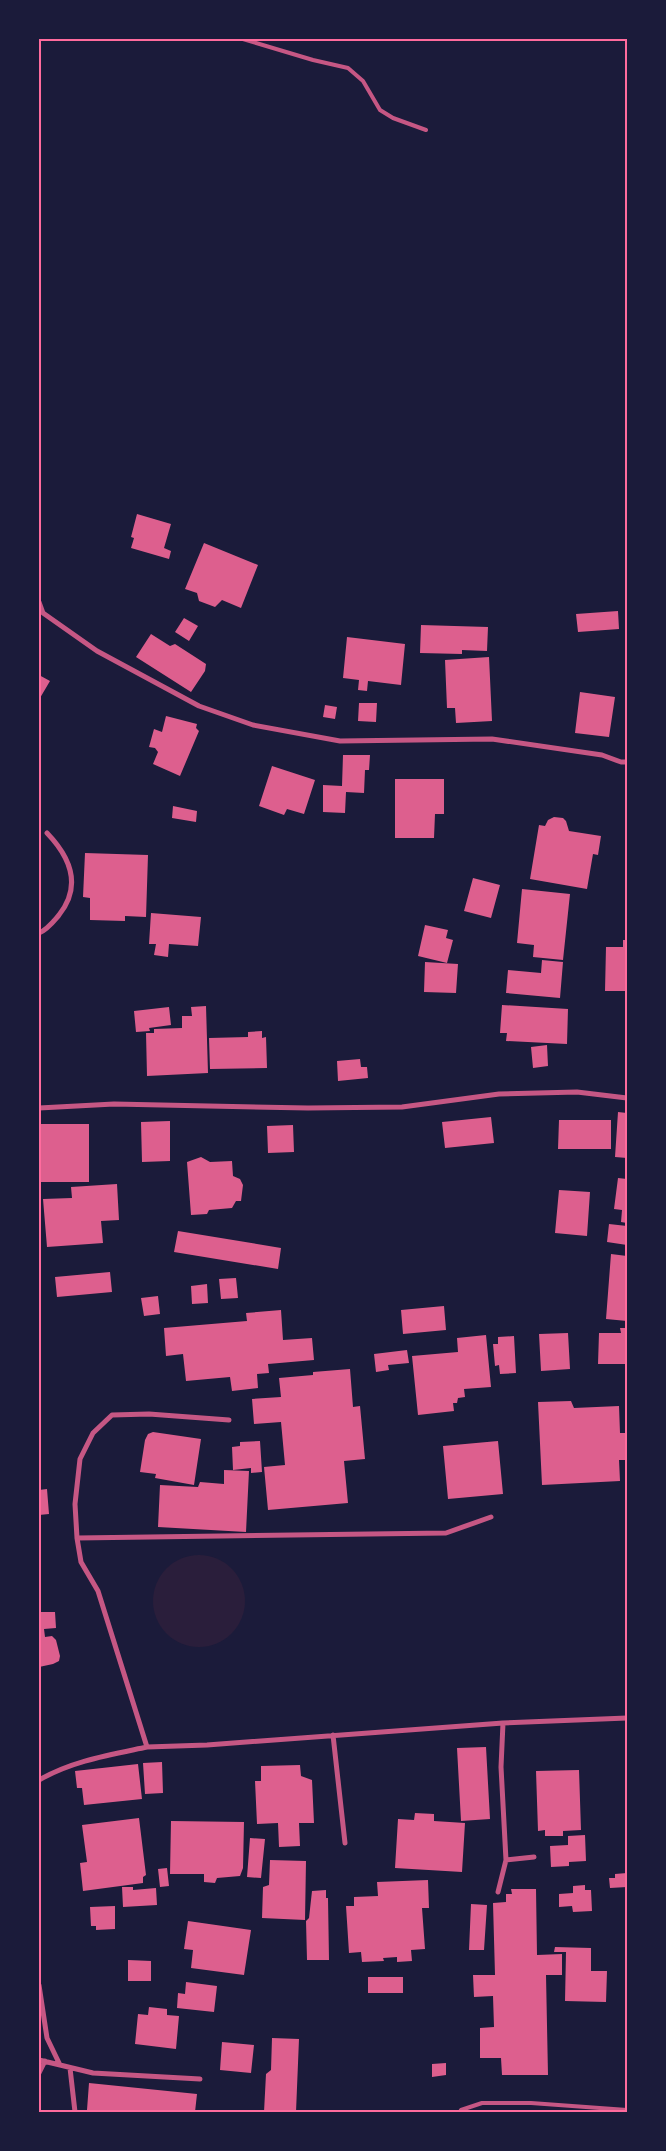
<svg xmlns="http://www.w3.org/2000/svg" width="666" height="2151" viewBox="0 0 666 2151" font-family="'IBM Plex Serif',serif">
	<rect width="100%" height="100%" fill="#1b1b3a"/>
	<path fill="#2a1e3b" d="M153 1601a46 46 0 1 1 92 0a46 46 0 1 1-92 0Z"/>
	<path fill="#dd5f8e" d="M137 514 171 524 164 548 171 551 169 559 131 548 134 538 131 537Z
		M204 543 258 565 241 608 222 600 215 607 199 601 197 593 185 589Z
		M618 611 619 629 578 632 576 614Z
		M184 618 198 626 189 641 175 632Z
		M421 625 488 627 487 651 462 650V654L420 653Z
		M151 634 170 646 175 644 206 664 205 671 191 692 136 657Z
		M347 637 405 644 401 685 368 681 367 691 358 690 359 680 343 678Z
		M489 657 492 721 456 723 455 708H447L445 660Z
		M39 675 50 681 40 698 39 697Z
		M580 692 615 697 609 737 575 733Z
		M359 703H377L376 722 358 721Z
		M325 705 337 707 335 719 323 717Z
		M166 716 197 724 196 728 199 731 180 776 153 764 158 752 155 748 149 747 154 729 162 732Z
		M343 755H370L369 770H365L364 793 346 792 345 813 323 812V785L342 786Z
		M272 766 315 780 304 814 287 809 284 815 259 806Z
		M395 779H444V814H435L434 838H395Z
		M173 806 197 811 196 822 172 818Z
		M554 817 563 818 566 821 569 831 601 836 598 855 593 854 587 889 530 879 539 825 545 826 548 820Z
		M85 853 148 855 146 917 125 916V921L90 920V898L83 897Z
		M473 878 500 885 491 918 464 911Z
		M522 889 570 894 563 960 533 957 534 945 517 943Z
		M151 913 201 917 198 946 169 944 168 957 154 955 156 944H149Z
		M425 925 448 930 446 938 453 940 447 963 418 956Z
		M623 940H627V997H625V991H605L606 947H623Z
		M542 960 563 962 560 998 506 993 508 970 541 973Z
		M425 962 458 964 456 993 424 992Z
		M502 1005 568 1009 567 1044 506 1041 507 1033H500Z
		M206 1006 208 1073 147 1076 146 1033H154V1029L182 1028V1016H192L191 1007Z
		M169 1007 171 1025 149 1028 150 1031 136 1032 134 1011Z
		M262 1031V1038L266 1037 267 1068 210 1069 209 1038 248 1037V1032Z
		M547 1045 548 1066 533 1068 531 1047Z
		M360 1059 361 1067H367L368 1078 338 1081 337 1061Z
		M618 1112 627 1113V1158L615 1157Z
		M491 1117 494 1143 445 1148 442 1122Z
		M559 1120H611V1149H558Z
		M170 1121V1161L142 1162 141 1122Z
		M39 1124H89V1182H39Z
		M293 1125 294 1152 268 1153 267 1126Z
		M201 1157 210 1162 232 1161 233 1176 240 1179 243 1185 241 1201H236L232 1208 209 1210 207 1214 191 1215 187 1162Z
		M618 1178 627 1179V1223L621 1222 622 1210 614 1209Z
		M117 1184 119 1220 101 1221 103 1243 47 1247 43 1199 72 1198 71 1187Z
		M559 1190 590 1192 587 1236 555 1233Z
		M609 1224 627 1226V1245L607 1242Z
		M178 1231 281 1248 278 1269 174 1252Z
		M611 1254 627 1256V1321L606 1319Z
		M110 1272 112 1292 57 1297 55 1277Z
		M236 1278 238 1298 221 1299 219 1279Z
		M207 1284 208 1303 192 1304 191 1286Z
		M158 1296 160 1314 144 1316 141 1298Z
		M444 1306 446 1330 403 1334 401 1310Z
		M281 1310 283 1340 312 1338 314 1360 268 1364 269 1373 257 1374 258 1388 232 1391 230 1377 186 1381 183 1354 166 1356 164 1328 247 1321 246 1313Z
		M620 1328H627V1364H598L599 1333H621Z
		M568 1333 570 1369 541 1371 539 1334Z
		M486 1335 491 1387 464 1389 465 1397 458 1398 457 1403H453L454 1411 418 1415 412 1356 458 1352 457 1338Z
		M514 1336 516 1373 500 1374 499 1365 495 1366 493 1344H498V1337Z
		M407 1350 409 1363 388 1365 389 1370 376 1372 374 1354Z
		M350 1369 353 1407 360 1406 365 1459 344 1461 348 1503 268 1510 264 1467 285 1465 281 1422 254 1424 252 1399 281 1397 279 1378 313 1375V1372Z
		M571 1401 574 1408 619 1406 620 1433H627V1460H619L620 1481 542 1485 538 1402Z
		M153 1432 201 1439 194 1485 155 1478 156 1474 140 1472 145 1440 148 1434Z
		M260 1441 262 1472 251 1473V1468L233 1470 232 1447 240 1446V1442Z
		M498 1441 503 1494 448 1499 443 1446Z
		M224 1470 249 1471 246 1532 158 1527 160 1485 198 1487 200 1482 224 1484Z
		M47 1489 49 1514 39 1515V1490Z
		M39 1612H55L56 1628 44 1629 45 1637 52 1636 56 1640 60 1656 59 1661 53 1664 39 1667Z
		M486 1747 490 1819 461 1821 457 1748Z
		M162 1762 163 1793 145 1794 143 1763Z
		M138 1764 142 1799 84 1805 82 1788H77L75 1771Z
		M300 1765 301 1776 312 1780 314 1823H299L300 1846 279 1847 278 1823 257 1824 255 1781H261V1766Z
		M579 1770 581 1830 563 1831V1836H545V1830L538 1831 536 1771Z
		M415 1813 434 1814V1821L465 1823 462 1872 395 1868 398 1819 414 1820Z
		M139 1818 146 1875 143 1877V1883L83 1891 80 1863 87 1862 82 1825Z
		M171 1821 244 1822 243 1868 240 1876 217 1878 215 1883 204 1882V1874H170Z
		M585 1835 586 1861 569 1862V1866L551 1867 550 1846 568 1845V1836Z
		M250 1838 265 1839 261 1878 247 1877Z
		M270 1860 306 1861 305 1920 262 1918 263 1887 269 1885Z
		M167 1868 169 1886 160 1887 158 1869Z
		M627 1873V1887L610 1888 609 1878H615V1874Z
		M428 1880 429 1908H422L425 1949 411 1950 412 1961 397 1962V1957L383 1958 384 1961 362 1962 361 1952 349 1953 346 1906H354V1897L378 1896 377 1882Z
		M585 1885V1890H591L592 1911 573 1912 572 1906 559 1907V1894L573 1893V1886Z
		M122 1887H133V1890L156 1888 157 1905 123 1907Z
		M511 1889H536L537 1955 562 1954V1975H546L548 2075H502L501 2058H480V2028L494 2027 493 1996 474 1997 473 1975H495L493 1903 506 1902V1894H512Z
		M326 1890V1898H328L329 1960H307L306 1921 309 1918 312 1891Z
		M471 1904 487 1905 484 1950H469Z
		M115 1906V1929L96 1930V1926H91L90 1907Z
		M188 1921 251 1930 244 1975 191 1968 193 1950 184 1949Z
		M555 1947 591 1948V1971H607L606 2002 565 2001 566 1952H554Z
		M128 1960 151 1961V1981H128Z
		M368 1977H403V1993H368Z
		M186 1982 217 1986 214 2012 177 2008 178 1993 185 1994Z
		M149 2007 167 2009V2015L179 2016 176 2049 135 2044 138 2014 148 2015Z
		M272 2038 299 2039 296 2112H264L266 2074 271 2070Z
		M222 2042 254 2045 251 2073 220 2070Z
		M446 2063V2075L432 2077V2064Z
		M89 2083 197 2094 195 2112H96V2110H87Z"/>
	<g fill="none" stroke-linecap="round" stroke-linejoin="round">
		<path stroke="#c65784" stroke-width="4" d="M243 39 313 60 348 68 363 81 380 110 393 118 426 130
			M460 2112 461 2110 482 2103H531L627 2110"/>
		<path stroke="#c65784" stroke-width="5" d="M39 602 43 613 97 651 199 706 253 725 340 741 492 739 602 755 621 762H627
			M39 933C48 929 53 922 59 915 82 886 71 858 47 833
			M39 1108 114 1104 308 1108 402 1107 499 1094 577 1092 627 1098
			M77 1538 75 1504 80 1459 93 1433 112 1415 149 1414 229 1420
			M503 1723 501 1767 506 1860 534 1857
			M333 1735 345 1843
			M147 1747 207 1745 503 1723 627 1718
			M39 1780C72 1761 109 1755 147 1747L98 1591 81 1562 77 1538 446 1533 491 1517
			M498 1892 506 1860
			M39 1985 47 2038 60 2065 93 2073 200 2079
			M39 2060 60 2065
			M70 2068 75 2112
			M39 2073 45 2061"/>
	</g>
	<rect width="666" height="2151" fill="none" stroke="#1b1b3a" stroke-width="80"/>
	<rect x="40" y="40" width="586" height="2071" fill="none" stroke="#ff6b9d" stroke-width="2"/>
</svg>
